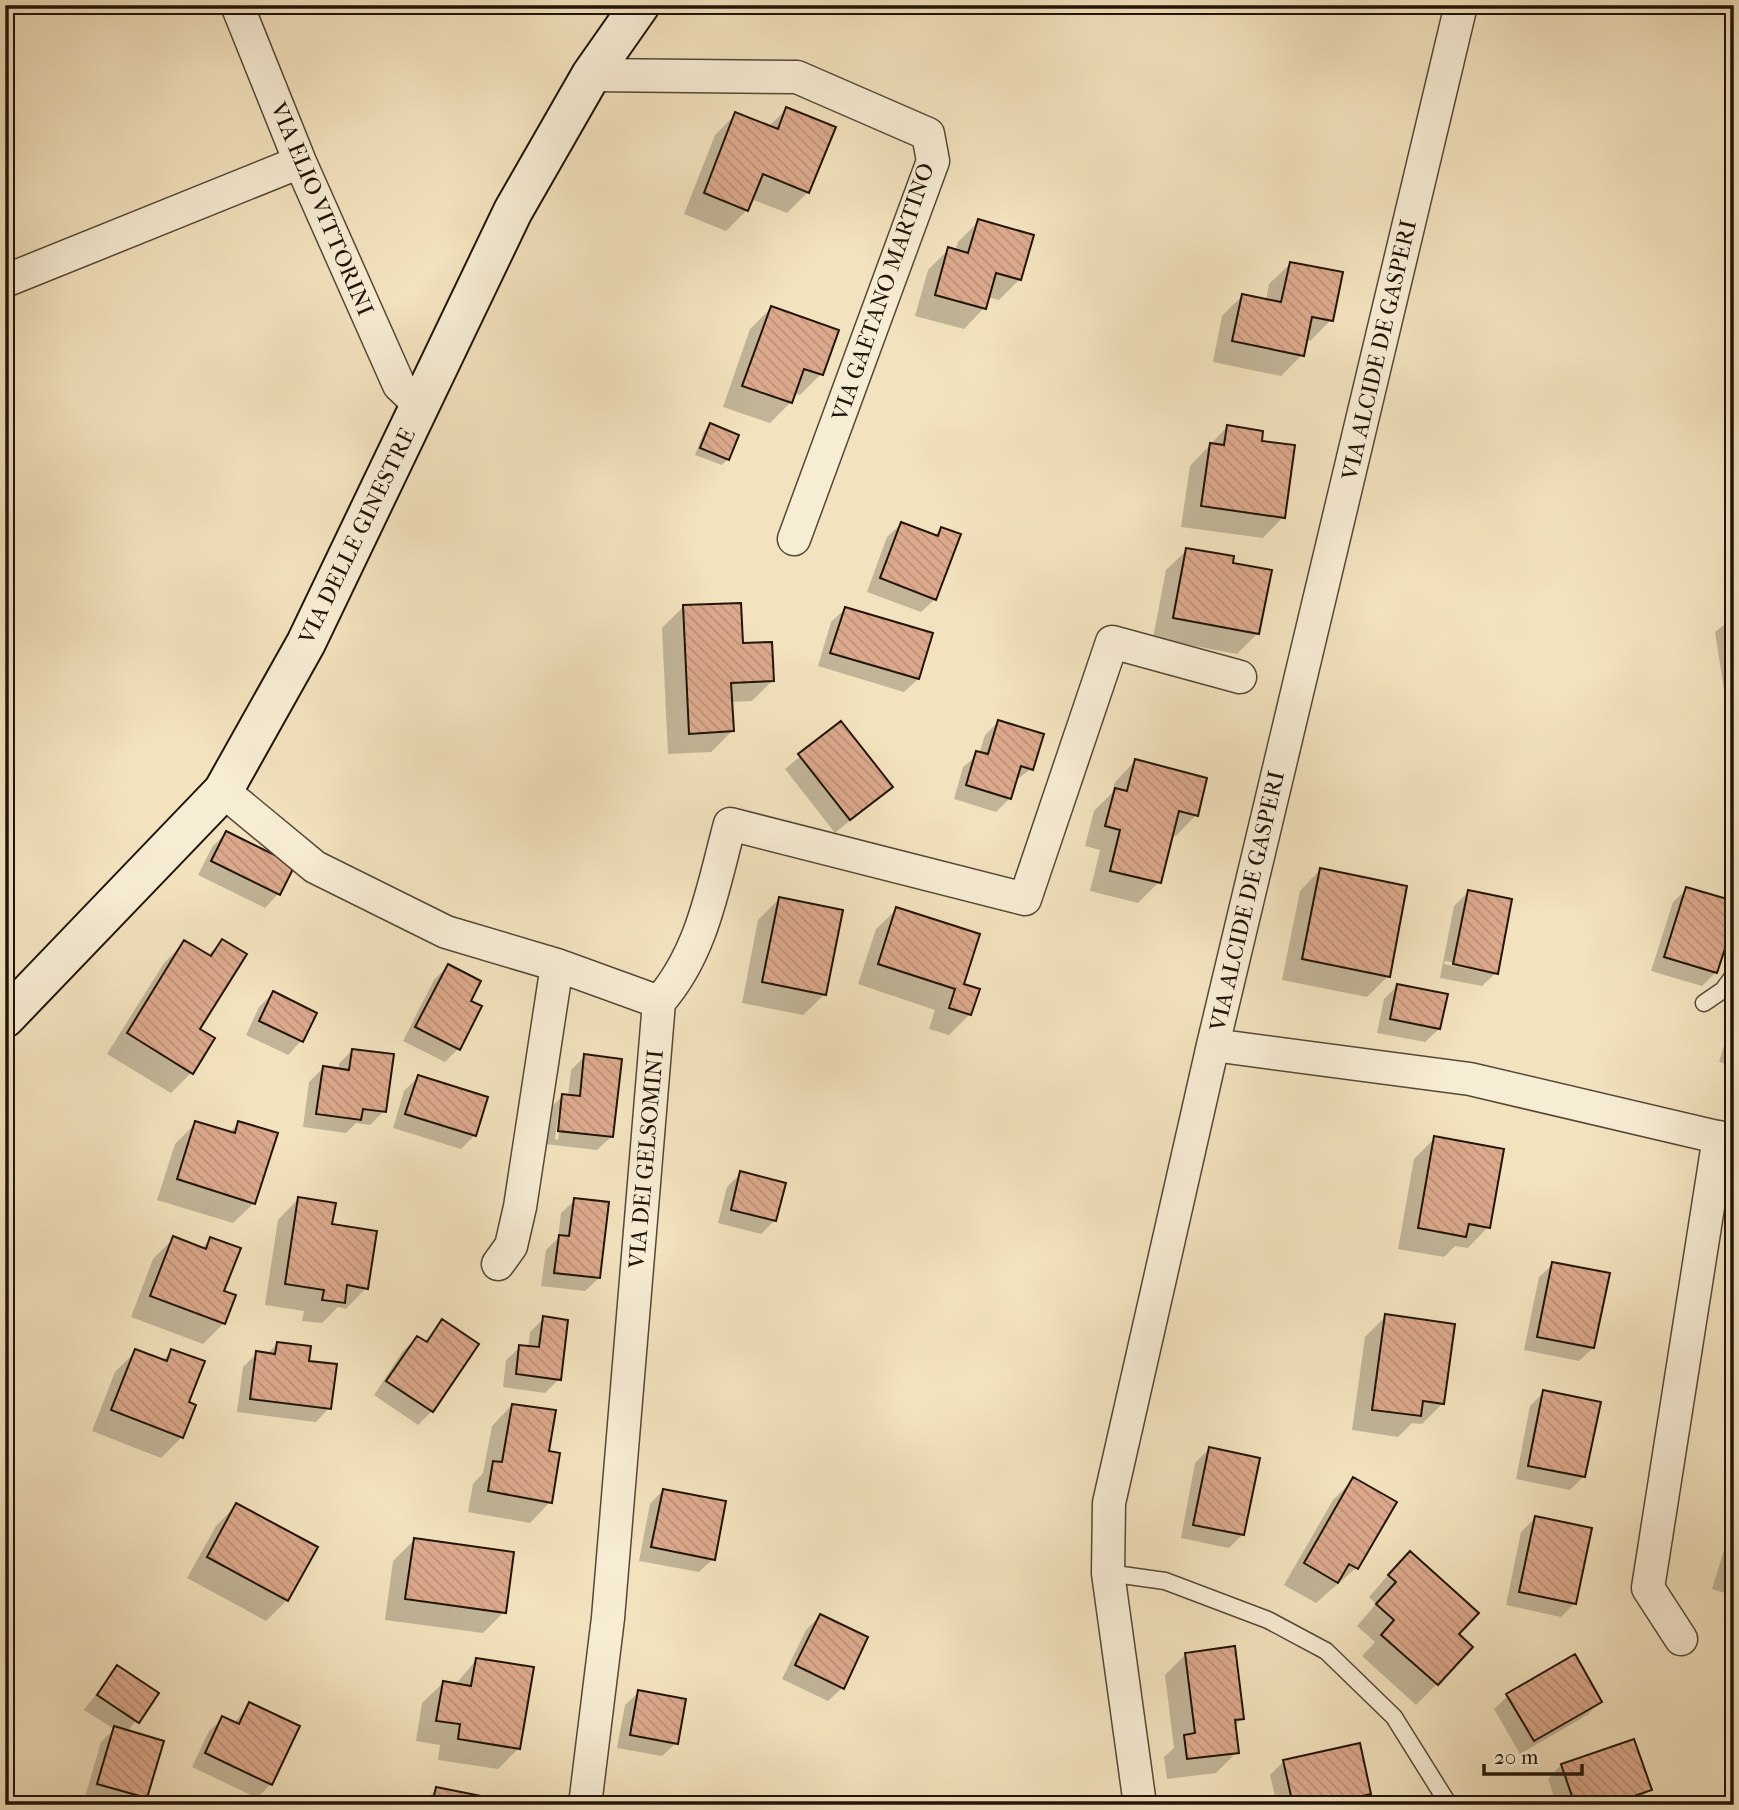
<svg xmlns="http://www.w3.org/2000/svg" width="1739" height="1810" viewBox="0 0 1739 1810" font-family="'IM FELL French Canon',serif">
	<defs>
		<pattern id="building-back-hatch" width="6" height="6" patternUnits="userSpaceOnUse" patternTransform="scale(1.75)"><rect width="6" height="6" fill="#dca98c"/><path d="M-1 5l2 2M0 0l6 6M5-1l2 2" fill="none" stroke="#bc9177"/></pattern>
	</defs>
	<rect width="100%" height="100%" fill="#f2e2bd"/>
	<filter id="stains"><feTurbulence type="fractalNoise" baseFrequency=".00286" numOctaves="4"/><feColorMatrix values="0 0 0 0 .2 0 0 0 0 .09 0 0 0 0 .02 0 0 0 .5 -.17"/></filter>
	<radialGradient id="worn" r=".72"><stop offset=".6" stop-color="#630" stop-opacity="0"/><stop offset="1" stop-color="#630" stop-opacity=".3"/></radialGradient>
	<path fill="#0003" fill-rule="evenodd" d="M787 109 808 192 787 213 751 199 747 210 726 231 684 214 715 135 736 114 768 127Z
		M979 221 1020 279 999 300 988 297 984 308 964 329 915 316 928 270 949 249 955 251 958 242Z
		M1290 264 1331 320 1310 341 1305 340 1302 355 1281 376 1213 362 1222 316 1243 295 1266 300 1269 284Z
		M771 308 836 331 821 374 800 395 794 393 791 402 770 423 723 407 750 329Z
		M710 425 728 459 722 465 695 455 704 432Z
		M1227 427 1283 517 1263 538 1181 527 1190 466Z
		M901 524 934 536 941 529 935 599 921 612 867 592 887 537Z
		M1187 550 1231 565 1258 633 1237 654 1153 638 1166 570Z
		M683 607 773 680 752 701 731 702 732 731 711 752 668 754 662 628Z
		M845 609 918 679 904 692 818 666 831 622Z
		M1734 617V702L1726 703 1715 632Z
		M998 722 1031 769 1015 781 1010 798 996 812 954 799 963 767 979 754 985 735Z
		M841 723 891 786 835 833 785 769Z
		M1135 761 1196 815 1176 836 1171 835 1159 882 1138 903 1090 891 1100 850 1085 846 1094 811 1112 793 1115 782Z
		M226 833 292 866 278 894 265 908 198 875 212 847Z
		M1320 870 1388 976 1367 997 1282 980 1300 891Z
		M1687 889 1716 972 1702 986 1651 971 1673 902Z
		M1468 892 1496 973 1482 986 1440 978 1454 906ZM1445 961 1488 970V973L1444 964Z
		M779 899 824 995 803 1015 742 1003 758 920Z
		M897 909 962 985 970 1014 949 1035 929 1029 935 1010 858 984 876 929Z
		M222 941 198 1030 191 1073 171 1093 107 1054 164 963 185 942 207 956Z
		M448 966 469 1002 458 1049 445 1062 403 1041 434 980Z
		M1397 986 1439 1029 1425 1042 1377 1033 1384 999Z
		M273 993 301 1041 288 1055 246 1035 259 1007Z
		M1734 1012V1067L1719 1062Z
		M352 1050 384 1111 370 1125 356 1123 346 1133 303 1127 309 1082 323 1068 338 1070 339 1064Z
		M585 1056 611 1137 597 1150 545 1144 549 1109 563 1096H568L571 1070ZM559 1109H562L558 1140 555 1139Z
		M418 1077 474 1136 461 1149 393 1128 404 1091Z
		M196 1123 229 1133 239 1123 254 1203 233 1223 157 1200 175 1144Z
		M1435 1138 1488 1227 1468 1248 1455 1246 1444 1257 1398 1249 1414 1159Z
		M741 1173 775 1220 761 1234 718 1223 727 1187Z
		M298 1199 330 1225 366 1288 346 1309 338 1307 322 1323 302 1321 304 1311 265 1305 278 1220Z
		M575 1200 599 1278 585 1291 541 1286 546 1250 558 1238 561 1213Z
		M174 1238 201 1249 211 1239 222 1293 224 1323 203 1344 131 1317 153 1259Z
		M1553 1264 1593 1348 1579 1361 1524 1350 1539 1277Z
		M1386 1316 1443 1403 1422 1424 1412 1423 1398 1437 1352 1430 1365 1337Z
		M544 1318 559 1379 545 1393 503 1387 506 1360 520 1347 528 1348 530 1332Z
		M443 1321 477 1344 432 1411 418 1425 374 1395 403 1351 417 1338 424 1342Z
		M277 1344 307 1363 329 1408 316 1422 237 1412 243 1367 257 1353 267 1354Z
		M136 1351 162 1361 172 1351 187 1403 182 1437 161 1458 92 1431 115 1372Z
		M1544 1392 1584 1476 1570 1490 1516 1479 1530 1406Z
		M512 1405 550 1502 530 1523 468 1512 473 1484 483 1473 492 1426Z
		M1209 1449 1243 1534 1229 1548 1181 1538 1195 1463Z
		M1354 1479 1356 1568 1316 1603 1284 1585 1333 1500Z
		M663 1490 713 1559 699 1572 639 1561 650 1504Z
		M236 1505 287 1600 266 1621 187 1578 216 1526Z
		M1535 1518 1575 1603 1561 1617 1506 1605 1521 1532Z
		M1734 1518V1596L1712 1589Z
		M414 1540 504 1612 483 1633 385 1620 393 1561Z
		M1389 1574 1457 1634 1437 1684 1416 1705 1362 1656 1375 1642 1357 1626 1376 1604 1369 1597Z
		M820 1616 842 1688 828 1701 782 1679 806 1630Z
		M1186 1654 1242 1718 1234 1727 1237 1752 1216 1773 1167 1779 1164 1757 1174 1748 1165 1675Z
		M477 1659 519 1748 498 1769 438 1760 440 1745 416 1741 422 1703 443 1683 455 1685Z
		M117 1667 157 1693 127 1732 146 1797 138 1805H110L85 1797 101 1742 114 1729 84 1710Z
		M1734 1676V1721L1727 1720Z
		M639 1692 676 1743 662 1756 617 1748 625 1705Z
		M1508 1696 1600 1702 1587 1715 1520 1754 1494 1709Z
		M249 1705 271 1784 257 1798 192 1767 209 1731 223 1718 234 1723Z
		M1633 1741 1650 1789 1636 1803 1557 1805 1548 1779 1561 1765Z
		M1284 1761 1369 1794 1358 1805H1277L1270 1775Z
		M1734 1781V1805H1726L1724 1790Z
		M436 1789 508 1805H422Z"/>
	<path fill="url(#building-back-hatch)" stroke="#211409" stroke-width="2" d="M786 107 836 127 809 193 763 174 748 211 704 193 735 112 778 129Z
		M978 219 1034 235 1021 280 996 273 986 309 935 295 948 247 968 253Z
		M1290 262 1343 272 1333 321 1312 317 1304 356 1232 341 1242 294 1281 302Z
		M771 306 839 330 823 375 804 369 792 403 742 386Z
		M710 423 739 435 729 460 700 448Z
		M1227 425 1263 431 1262 441 1295 445 1285 518 1201 506 1210 443 1224 445Z
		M901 522 938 536 941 527 961 534 936 600 880 578Z
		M1186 548 1234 556 1233 563 1272 570 1259 634 1173 618Z
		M741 603 743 643 772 642 774 681 731 683 734 731 689 734 683 605Z
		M845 607 933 633 919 679 830 653Z
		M1734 616V653L1728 617Z
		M998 720 1044 734 1033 770 1021 766 1011 799 966 785 976 751 988 754Z
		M841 721 893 787 850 820 798 754Z
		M1135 759 1207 778 1198 816 1179 811 1161 883 1110 871 1120 830 1105 826 1115 788 1127 791Z
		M226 831 295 865 280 895 211 861Z
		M1320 868 1407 886 1390 977 1302 959Z
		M1686 887 1734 901V921L1717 973 1664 957Z
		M1468 890 1512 899 1498 974 1453 964Z
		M779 897 843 910 826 995 762 982Z
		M896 907 980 934 964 984 980 989 971 1015 949 1008 955 989 878 964Z
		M222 939 247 954 200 1029 215 1038 193 1074 127 1033 184 940 211 956Z
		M448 964 481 981 471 1001 482 1006 460 1050 415 1027Z
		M1397 984 1448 994 1440 1029 1390 1019Z
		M273 991 317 1013 303 1042 259 1021Z
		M352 1049 394 1054 386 1112 363 1109 361 1120 316 1114 323 1066 349 1070Z
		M584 1054 622 1059 613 1137 558 1131 562 1094 580 1096Z
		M418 1075 488 1097 476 1136 405 1114Z
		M195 1121 235 1133 238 1121 278 1133 255 1204 177 1179Z
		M1434 1136 1504 1149 1490 1228 1469 1224 1466 1237 1418 1228Z
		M740 1171 786 1183 776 1221 731 1210Z
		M298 1197 336 1203 332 1224 377 1231 368 1289 347 1285 345 1303 322 1300 324 1290 285 1284Z
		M574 1198 609 1202 600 1278 554 1273 559 1235 569 1236Z
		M173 1236 206 1249 210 1237 241 1248 224 1291 236 1295 225 1324 150 1296Z
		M1552 1262 1610 1273 1594 1348 1537 1337Z
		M1385 1314 1455 1324 1444 1404 1423 1401 1421 1416 1372 1410Z
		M543 1316 568 1320 561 1380 516 1374 519 1345 539 1347Z
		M442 1319 479 1344 433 1412 386 1381 417 1336 427 1342Z
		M277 1342 311 1346 309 1361 337 1364 331 1409 250 1399 256 1351 275 1354Z
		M135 1349 167 1361 171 1349 205 1361 189 1402 196 1405 183 1438 111 1410Z
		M1543 1390 1601 1402 1585 1477 1528 1466Z
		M512 1404 556 1410 549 1451 560 1453 552 1503 488 1491 493 1461 502 1462Z
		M1209 1447 1260 1458 1244 1535 1193 1525Z
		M1353 1477 1397 1502 1358 1569 1349 1564 1338 1583 1304 1563Z
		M663 1489 726 1501 715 1560 651 1547Z
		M236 1503 318 1547 288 1601 207 1557Z
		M1535 1516 1592 1528 1576 1604 1519 1592Z
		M414 1538 514 1552 506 1613 405 1599Z
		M1410 1551 1479 1613 1459 1634 1473 1647 1438 1685 1381 1635 1394 1620 1376 1604 1396 1582 1388 1575Z
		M820 1614 868 1637 844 1689 795 1665Z
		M1235 1646 1244 1719 1235 1720 1239 1753 1187 1759 1184 1735 1195 1733 1185 1653Z
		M1575 1654 1602 1702 1534 1741 1506 1694Z
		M476 1658 534 1667 520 1749 458 1739 460 1724 436 1721 443 1681 471 1686Z
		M117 1665 159 1693 139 1723 97 1695Z
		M638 1690 686 1699 678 1744 630 1735Z
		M249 1702 300 1726 272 1785 205 1753 222 1716 239 1724Z
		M114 1726 164 1741 147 1798 97 1784Z
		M1634 1739 1652 1790 1608 1805H1575L1561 1764Z
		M1360 1743 1371 1794 1323 1805H1293L1283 1760Z
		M436 1787 511 1802 510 1805H432Z"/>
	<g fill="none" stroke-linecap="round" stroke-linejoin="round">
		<g stroke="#554836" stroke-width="19">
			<path id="lane" d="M1704 1003 1723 990 1734 975
				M1108 1573 1165 1581 1268 1620 1326 1651 1394 1717 1449 1805"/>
		</g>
		<g stroke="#554836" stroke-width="35">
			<path id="street" d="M237 5 300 162 399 385 420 405
				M591 75 797 77 928 134 933 161 794 539
				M5 281 300 162
				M223 791 315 867 446 932 557 965 659 1002 608 1618 585 1805
				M659 1002C703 952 713 886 730 824L1025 899 1112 642 1240 677
				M1213 1045 1470 1079 1734 1141
				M498 1264 511 1246 520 1207 557 965
				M1681 1639 1648 1588 1719 1137
				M1140 1805 1108 1573 1109 1503 1213 1045 1461 5"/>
		</g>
		<g stroke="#211409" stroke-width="42">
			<path id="secondary" d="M5 1018 223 791 306 643 513 211 591 75 640 5"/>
		</g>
		<use href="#lane" stroke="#f7ecd4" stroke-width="16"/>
		<use href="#street" stroke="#f7ecd4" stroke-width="32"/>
		<use href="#secondary" stroke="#f7ecd4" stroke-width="38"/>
	</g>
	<g text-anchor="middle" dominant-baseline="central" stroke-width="5" stroke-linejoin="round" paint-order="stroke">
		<g font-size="23" fill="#211409" stroke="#f7ecd4">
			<text transform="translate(322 209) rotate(67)">VIA ELIO VITTORINI</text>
			<text transform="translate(883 292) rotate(-71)">VIA GAETANO MARTINO</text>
			<text transform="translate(1379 350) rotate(-77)">VIA ALCIDE DE GASPERI</text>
			<text transform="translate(357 536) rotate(-64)">VIA DELLE GINESTRE</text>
			<text transform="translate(1247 901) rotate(-77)">VIA ALCIDE DE GASPERI</text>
			<text transform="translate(646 1159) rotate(-85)">VIA DEI GELSOMINI</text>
		</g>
	</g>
	<rect width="1739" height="1810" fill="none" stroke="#f2e2bd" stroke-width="28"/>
	<rect x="7" y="7" width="1725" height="1796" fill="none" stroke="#211409" stroke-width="3.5"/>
	<rect x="14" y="14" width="1711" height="1782" fill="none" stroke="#211409" stroke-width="2"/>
	<path d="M1484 1764v10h98v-10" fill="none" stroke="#211409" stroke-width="3.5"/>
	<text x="1494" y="1764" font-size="21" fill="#211409" stroke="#f7ecd4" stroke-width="5" paint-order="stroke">20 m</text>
	<rect width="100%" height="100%" filter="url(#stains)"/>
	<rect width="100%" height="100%" fill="url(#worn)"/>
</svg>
